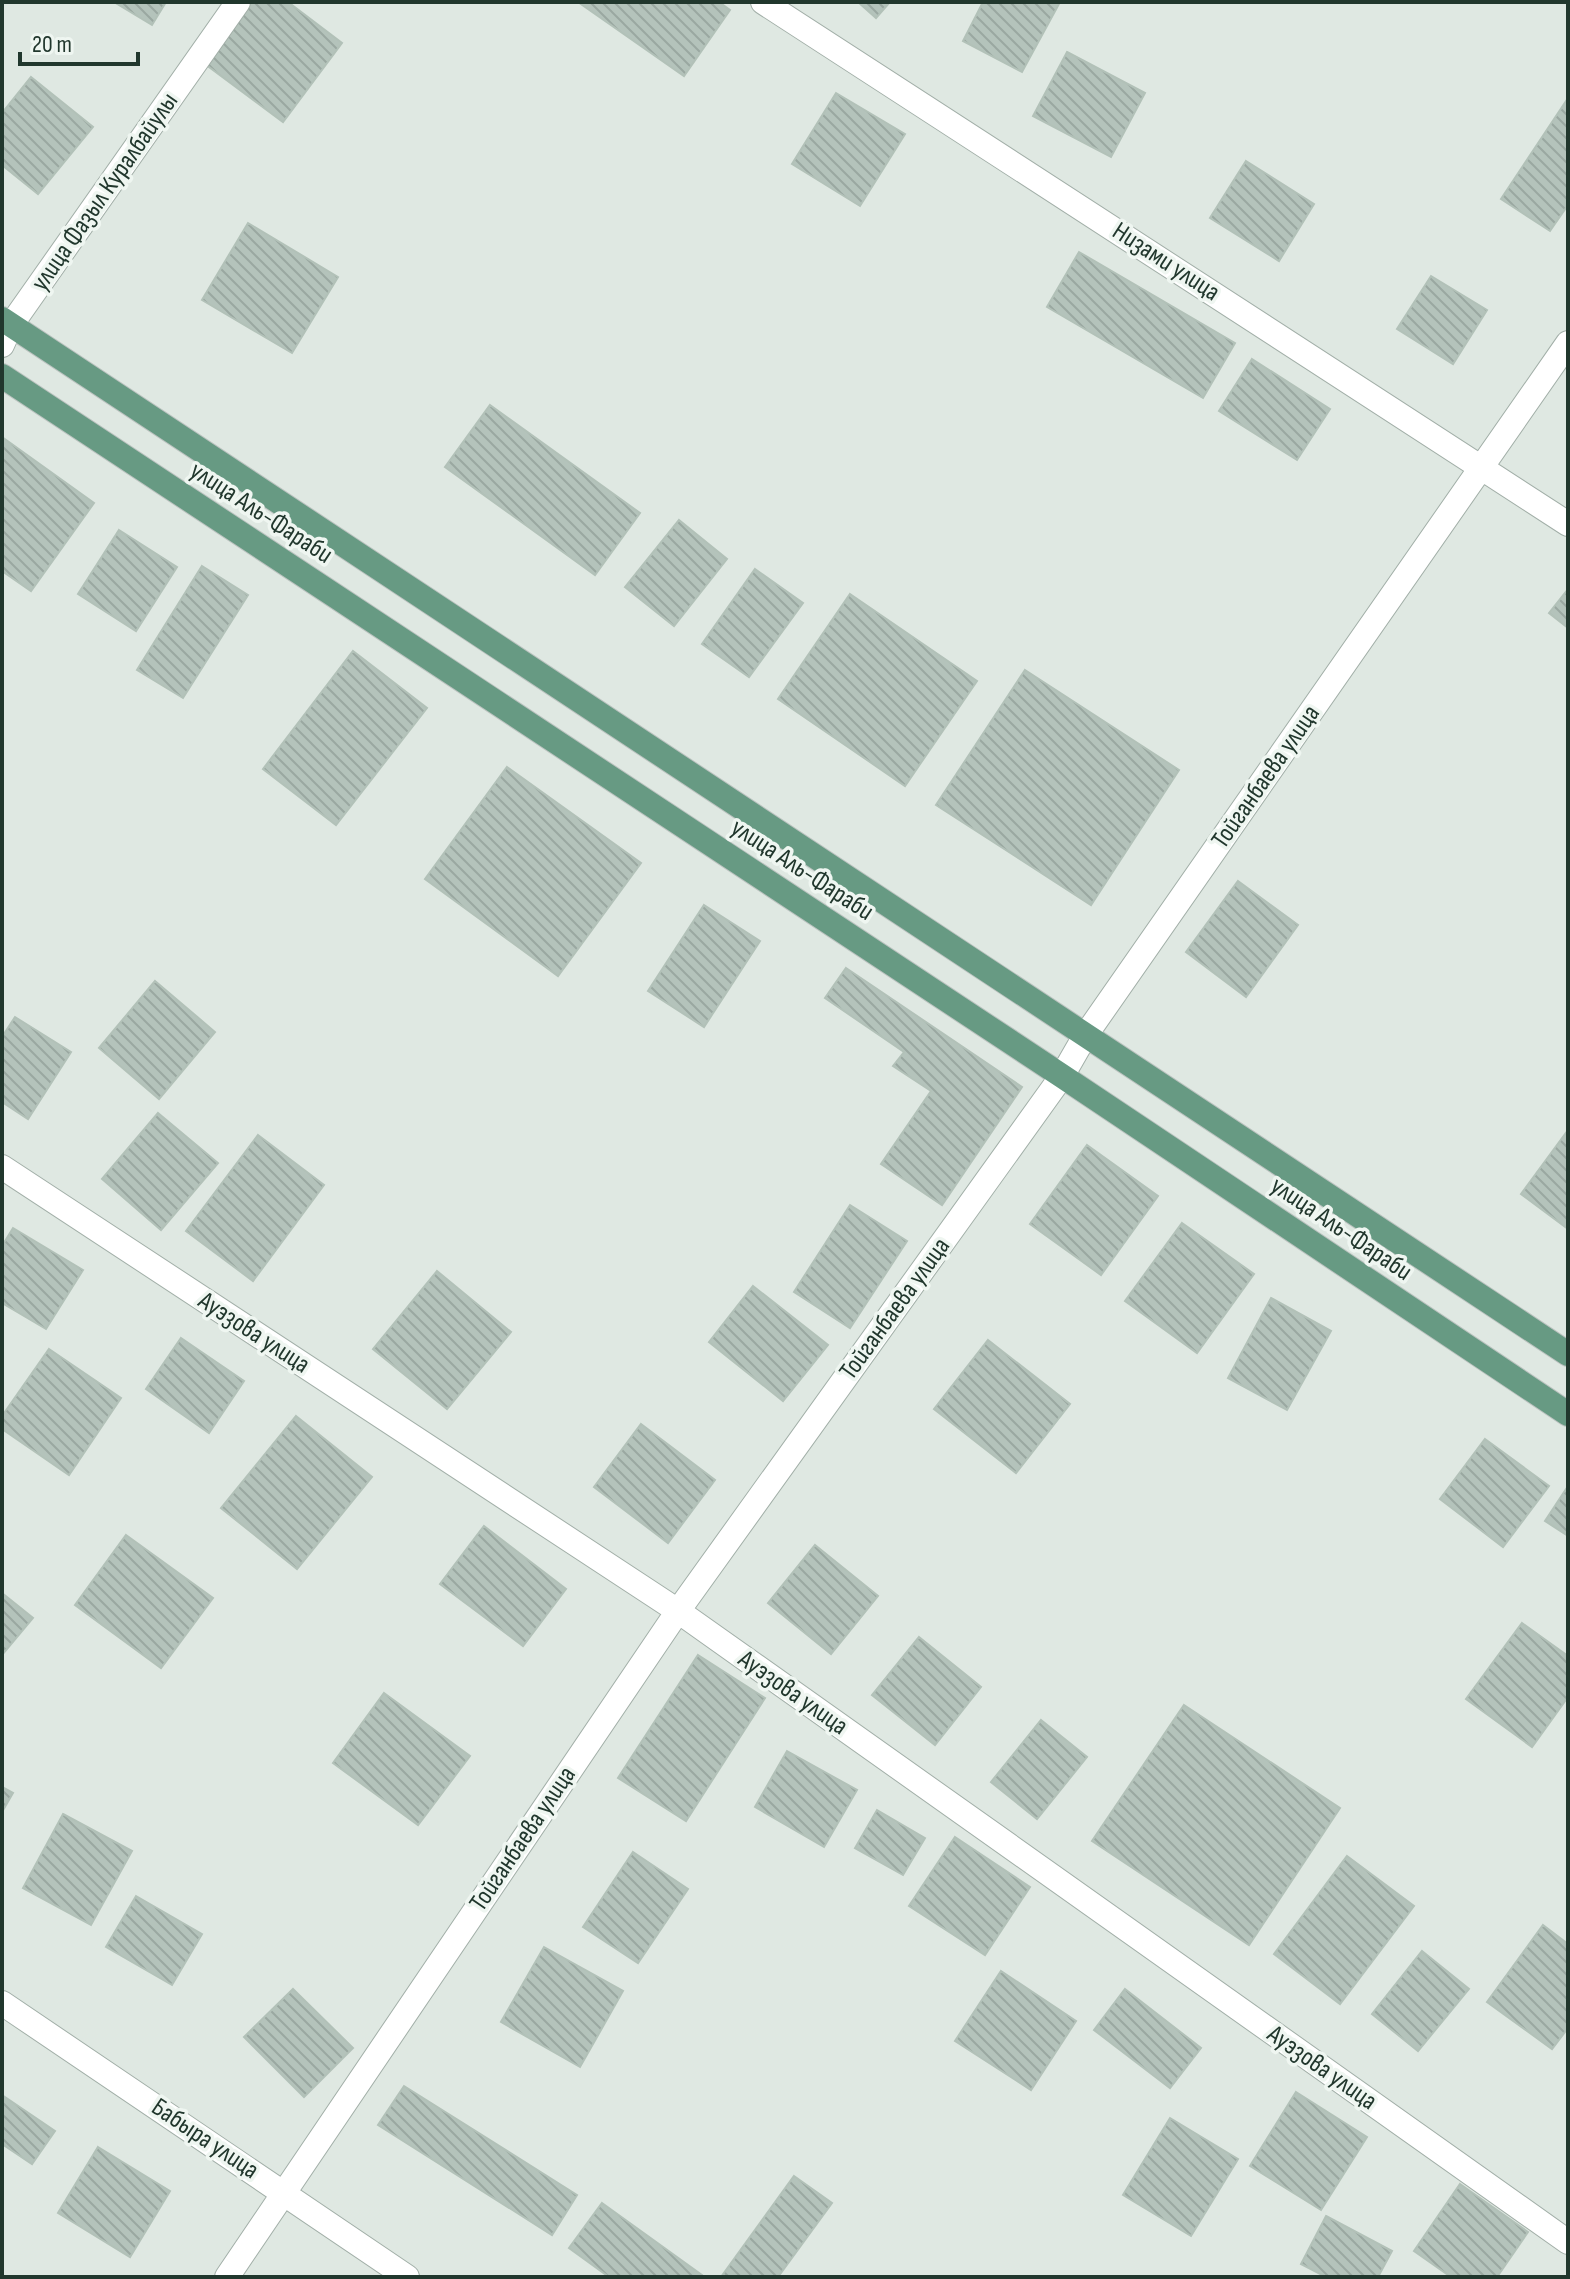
<svg xmlns="http://www.w3.org/2000/svg" width="1570" height="2279" viewBox="0 0 1570 2279" font-family="'Sofia Sans Condensed',sans-serif">
	<defs>
		<pattern id="building-back-hatch" width="6" height="6" patternUnits="userSpaceOnUse" patternTransform="scale(2)"><rect width="6" height="6" fill="#b4c3bb"/><path d="M-1 5l2 2M0 0l6 6M5-1l2 2" fill="none" stroke="#9aa8a1"/></pattern>
	</defs>
	<rect width="100%" height="100%" fill="#dfe8e2"/>
	<path fill="url(#building-back-hatch)" stroke="#b2c1b8" stroke-width="2" d="M114 2H166L152 25Z
		M252 2H288L342 43 283 122 205 64Z
		M578 2H719L730 10 684 76Z
		M858 2H890L876 18Z
		M983 2H1060L1022 72 963 41Z
		M1067 52 1145 93 1111 157 1033 116Z
		M31 77 93 127 38 194 2 165V113Z
		M836 93 905 134 860 206 792 164Z
		M1568 98V205L1550 231 1501 199Z
		M1246 161 1314 204 1279 261 1210 218Z
		M248 223 338 277 292 353 202 300Z
		M1079 252 1235 343 1203 398 1047 307Z
		M1431 276 1487 310 1453 364 1397 329Z
		M1252 359 1330 409 1297 460 1219 411Z
		M490 405 640 513 595 575 445 467Z
		M2 437 94 503 31 591 2 571Z
		M679 520 727 559 674 626 625 587Z
		M119 530 177 567 136 631 78 594Z
		M202 566 248 595 183 698 137 670Z
		M755 569 803 603 749 677 702 644Z
		M1568 589V628L1549 613Z
		M850 594 977 681 905 786 778 699Z
		M353 651 427 708 336 825 263 769Z
		M1025 670 1179 770 1091 905 936 805Z
		M507 767 641 863 558 976 425 879Z
		M1238 881 1298 925 1246 997 1186 952Z
		M704 905 760 941 704 1027 648 991Z
		M846 968 1022 1087 942 1205 881 1164 931 1091 893 1066 904 1052 825 998Z
		M155 981 215 1032 159 1099 99 1048Z
		M15 1017 71 1052 28 1119 2 1102V1037Z
		M158 1113 218 1163 161 1230 102 1179Z
		M1568 1130V1229L1521 1194Z
		M258 1135 324 1185 253 1281 186 1231Z
		M1087 1145 1158 1196 1101 1275 1030 1224Z
		M850 1205 907 1241 850 1328 794 1292Z
		M1182 1223 1254 1274 1197 1353 1125 1301Z
		M13 1228 83 1270 46 1329 2 1303V1246Z
		M437 1271 511 1332 447 1409 373 1349Z
		M753 1286 828 1345 783 1401 709 1342Z
		M1271 1298 1331 1331 1287 1410 1228 1378Z
		M181 1338 244 1381 209 1433 146 1389Z
		M988 1340 1070 1404 1016 1473 934 1409Z
		M49 1349 121 1398 69 1475 2 1429V1416Z
		M296 1416 372 1477 297 1569 221 1508Z
		M641 1424 715 1480 668 1543 594 1487Z
		M1485 1439 1549 1486 1503 1547 1440 1499Z
		M1568 1486V1536L1545 1521Z
		M484 1526 566 1589 523 1646 440 1584Z
		M126 1535 213 1598 161 1668 75 1605Z
		M815 1545 878 1596 831 1654 768 1603Z
		M2 1593 33 1618 2 1655Z
		M1522 1623 1568 1656V1697L1532 1747 1466 1699Z
		M919 1637 981 1687 935 1745 872 1695Z
		M698 1655 765 1698 686 1821 618 1778Z
		M384 1693 470 1756 418 1825 333 1763Z
		M1184 1705 1340 1808 1249 1945 1092 1841Z
		M1041 1720 1087 1757 1037 1819 991 1782Z
		M787 1751 857 1790 824 1847 755 1807Z
		M2 1787 13 1793 2 1812Z
		M877 1810 925 1838 903 1875 855 1848Z
		M63 1814 132 1851 91 1925 23 1888Z
		M955 1837 1030 1887 985 1955 909 1906Z
		M633 1852 688 1889 638 1963 583 1927Z
		M1347 1856 1414 1906 1340 2004 1274 1954Z
		M136 1896 202 1934 172 1985 106 1947Z
		M1543 1925 1568 1944V2028L1552 2049 1487 2002Z
		M544 1947 623 1991 580 2067 501 2022Z
		M1422 1951 1469 1989 1418 2051 1372 2014Z
		M1001 1971 1076 2021 1031 2090 955 2041Z
		M293 1989 353 2048 304 2097 244 2037Z
		M1125 1989 1201 2048 1170 2088 1094 2030Z
		M404 2086 577 2195 552 2235 378 2125Z
		M1296 2092 1367 2137 1321 2210 1250 2166Z
		M2 2095 55 2131 32 2164 2 2144Z
		M1170 2118 1238 2159 1191 2236 1123 2195Z
		M98 2147 170 2191 130 2257 58 2213Z
		M794 2176 832 2203 778 2277H721Z
		M1460 2184 1528 2232 1497 2277H1451L1414 2251Z
		M602 2203 702 2275 701 2277H609L569 2248Z
		M1326 2216 1392 2251 1378 2277H1326L1301 2264Z"/>
	<g fill="none" stroke-linecap="round" stroke-linejoin="round">
		<g stroke="#a2afa8" stroke-width="26">
			<path id="minor" d="M763 2 1568 524
				M2 345 11 325 238 2
				M2 1167 678 1611 1568 2242
				M2 2003 407 2277
				M227 2277 678 1611 1062 1076 1085 1036 1568 343"/>
		</g>
		<g stroke="#bcc3c0" stroke-width="26">
			<path id="primary" d="M2 319 1568 1354
				M2 376 1062 1076 1568 1414"/>
		</g>
		<use href="#minor" stroke="#fff" stroke-width="24"/>
		<use href="#primary" stroke="#679a83" stroke-width="24"/>
	</g>
	<g text-anchor="middle" dominant-baseline="central" stroke-width="7" stroke-linejoin="round" paint-order="stroke">
		<g font-size="26" fill="#21372d" stroke="#eff6f1">
			<text transform="translate(105 192) rotate(-55)">улица Фазыл Куралбайулы</text>
			<text transform="translate(1166 262) rotate(33)">Низами улица</text>
			<text transform="translate(261 513) rotate(33)">улица Аль-Фараби</text>
			<text transform="translate(1266 777) rotate(-55)">Тойганбаева улица</text>
			<text transform="translate(802 870) rotate(33)">улица Аль-Фараби</text>
			<text transform="translate(1341 1229) rotate(34)">улица Аль-Фараби</text>
			<text transform="translate(895 1309) rotate(-54)">Тойганбаева улица</text>
			<text transform="translate(254 1333) rotate(33)">Ауэзова улица</text>
			<text transform="translate(793 1693) rotate(35)">Ауэзова улица</text>
			<text transform="translate(523 1839) rotate(-56)">Тойганбаева улица</text>
			<text transform="translate(1322 2068) rotate(35)">Ауэзова улица</text>
			<text transform="translate(205 2139) rotate(34)">Бабыра улица</text>
		</g>
	</g>
	<rect width="1570" height="2279" fill="none" stroke="#21372d" stroke-width="8"/>
	<path d="M20 52v12h118v-12" fill="none" stroke="#21372d" stroke-width="4"/>
	<text x="32" y="52" font-size="24" fill="#21372d" stroke="#eff6f1" stroke-width="6" paint-order="stroke">20 m</text>
</svg>
